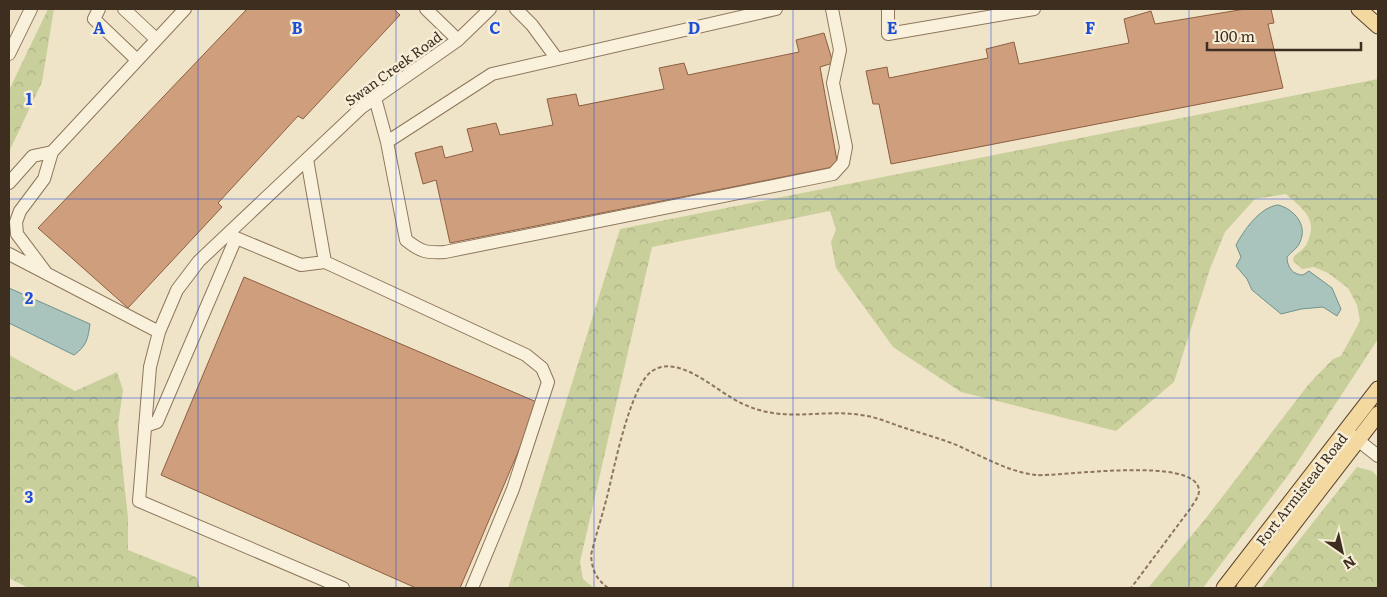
<svg xmlns="http://www.w3.org/2000/svg" width="1387" height="597" viewBox="0 0 1387 597" font-family="Literata,serif">
	<defs>
		<pattern id="forest-crowns" width="20" height="18" patternUnits="userSpaceOnUse" patternTransform="scale(1.25)"><rect width="20" height="18" fill="#c9cf9b"/><path d="M2 6a3 3 0 1 1 6 0M12 15a3 3 0 1 1 6 0" fill="none" stroke="#aeb285"/></pattern>
	</defs>
	<rect width="100%" height="100%" fill="#f0e4c8"/>
	<path fill="url(#forest-crowns)" d="M48 9H54L42 82 9 152V90Z
		M1378 79V339L1295 466 1203 588H1148L1206 518 1308 385 1333 359 1341 356 1360 321 1357 305 1348 288 1328 273 1314 267 1302 269 1293 261 1294 256C1302 250 1306 248 1309 238 1317 217 1300 207 1286 194L1255 199 1225 232 1210 269 1174 382 1116 431 961 392 893 347 836 268 831 242 836 230 830 211 652 247 580 562 583 579 594 588H508L620 229Z
		M9 355 75 391 117 372 123 390 118 425 128 518V550L196 577 200 588H28L9 578Z
		M1357 467 1372 471 1378 477V588H1261Z"/>
	<path fill="#a9c4bc" stroke="#6f938a" d="M1278 205C1294 209 1308 225 1300 242 1298 248 1291 252 1287 257 1287 267 1293 275 1303 275L1309 271 1332 288 1341 309 1337 316 1323 307 1301 309 1281 314 1252 290 1247 279 1236 266 1241 257 1236 245C1244 230 1260 207 1278 205Z
		M9 288 90 324C88 338 87 346 74 355L9 323Z"/>
	<path fill="#cf9f7d" stroke="#8d5f41" d="M247 9H394L400 15 303 119 298 116 218 203 222 207 128 308 38 228Z
		M1245 9H1271L1274 23 1268 24 1283 88 891 164 879 104H873L866 71 887 67 889 78 988 58 986 49 1014 42 1019 64 1129 43 1124 19 1151 11 1155 24Z
		M824 33 833 63 820 67 838 166 450 243 436 180 423 184 415 153 442 146 445 158 473 151 467 129 496 123 500 135 553 125 547 99 576 94 579 106 664 89 659 68 684 63 688 75 799 52 796 40Z
		M244 277 539 403 460 588H416L161 475Z"/>
	<g fill="none" stroke-linecap="round" stroke-linejoin="round">
		<g stroke="#8d765c" stroke-width="14">
			<path id="minor" d="M99 9 94 19 137 60
				M124 9 156 39
				M426 9 458 40
				M516 9 532 25 557 59
				M888 9V34L1034 9
				M9 54 31 9
				M375 98 387 142 406 240C421 252 426 253 445 252L833 174 843 163 846 147 833 83 840 50 832 9
				M387 142 492 74 776 9
				M307 159 325 262 526 355 542 368 548 382 513 489 472 588
				M9 183 33 156 52 152 185 9
				M229 235 301 265 325 262
				M9 254 159 332
				M47 274 17 234 16 222 20 211 44 179 52 152
				M145 426 157 422 236 238
				M1350 434 1378 456
				M343 588 139 501 150 367 159 332 177 290 199 261 362 107 458 40 490 9"/>
		</g>
		<g stroke="#5b4430" stroke-width="17">
			<path id="major" d="M1359 9 1378 26
				M1224 588 1378 389
				M1244 588 1378 414"/>
		</g>
		<path stroke="#8d765c" stroke-width="2" stroke-dasharray="4 2.5" stroke-linecap="butt" d="M608 588C596 579 592 570 591 555 596 535 602 516 607 497 614 469 630 386 652 371 679 353 717 392 741 403 786 425 821 407 867 416 879 418 892 424 905 428 923 434 943 439 961 447 985 458 1010 472 1036 475 1059 477 1199 455 1199 491 1199 497 1193 504 1190 509L1131 588"/>
		<use href="#minor" stroke="#faf1dc" stroke-width="12"/>
		<use href="#major" stroke="#f3d9a0" stroke-width="15"/>
	</g>
	<path fill="none" stroke="#1d4ed8" stroke-width="1" stroke-opacity="0.55" d="M198 9V588M396 9V588M594 9V588M793 9V588M991 9V588M1189 9V588M9 199H1378M9 398H1378"/>
	<g text-anchor="middle" dominant-baseline="central" stroke-width="5" stroke-linejoin="round" paint-order="stroke">
		<g font-size="14" fill="#3d2e20" stroke="#f7eed8">
			<text transform="translate(393 68) rotate(-36)">Swan Creek Road</text>
			<text transform="translate(1301 489) rotate(-52)">Fort Armistead Road</text>
		</g>
	</g>
	<g font-size="16" text-anchor="middle" font-weight="bold" fill="#1d4ed8" stroke="#f7eed8" stroke-width="5" stroke-linejoin="round" paint-order="stroke">
		<text x="99" y="34">A</text>
		<text x="297" y="34">B</text>
		<text x="495" y="34">C</text>
		<text x="694" y="34">D</text>
		<text x="892" y="34">E</text>
		<text x="1090" y="34">F</text>
		<text x="29" y="105">1</text>
		<text x="29" y="304">2</text>
		<text x="29" y="503">3</text>
	</g>
	<rect width="1387" height="597" fill="none" stroke="#3d2e20" stroke-width="20"/>
	<g transform="translate(1342 552) rotate(146)" stroke="#f7eed8" stroke-width="4" paint-order="stroke">
	<path d="M0-4L9 19L0 12L-9 19Z" fill="#3d2e20"/>
	<text y="-8" font-size="14" font-weight="bold" text-anchor="middle" fill="#3d2e20">N</text>
	</g>
	<path d="M1207 42v8h154v-8" fill="none" stroke="#3d2e20" stroke-width="2.5"/>
	<text x="1214" y="42" font-size="15" fill="#3d2e20" stroke="#f7eed8" stroke-width="4" paint-order="stroke">100 m</text>
</svg>
